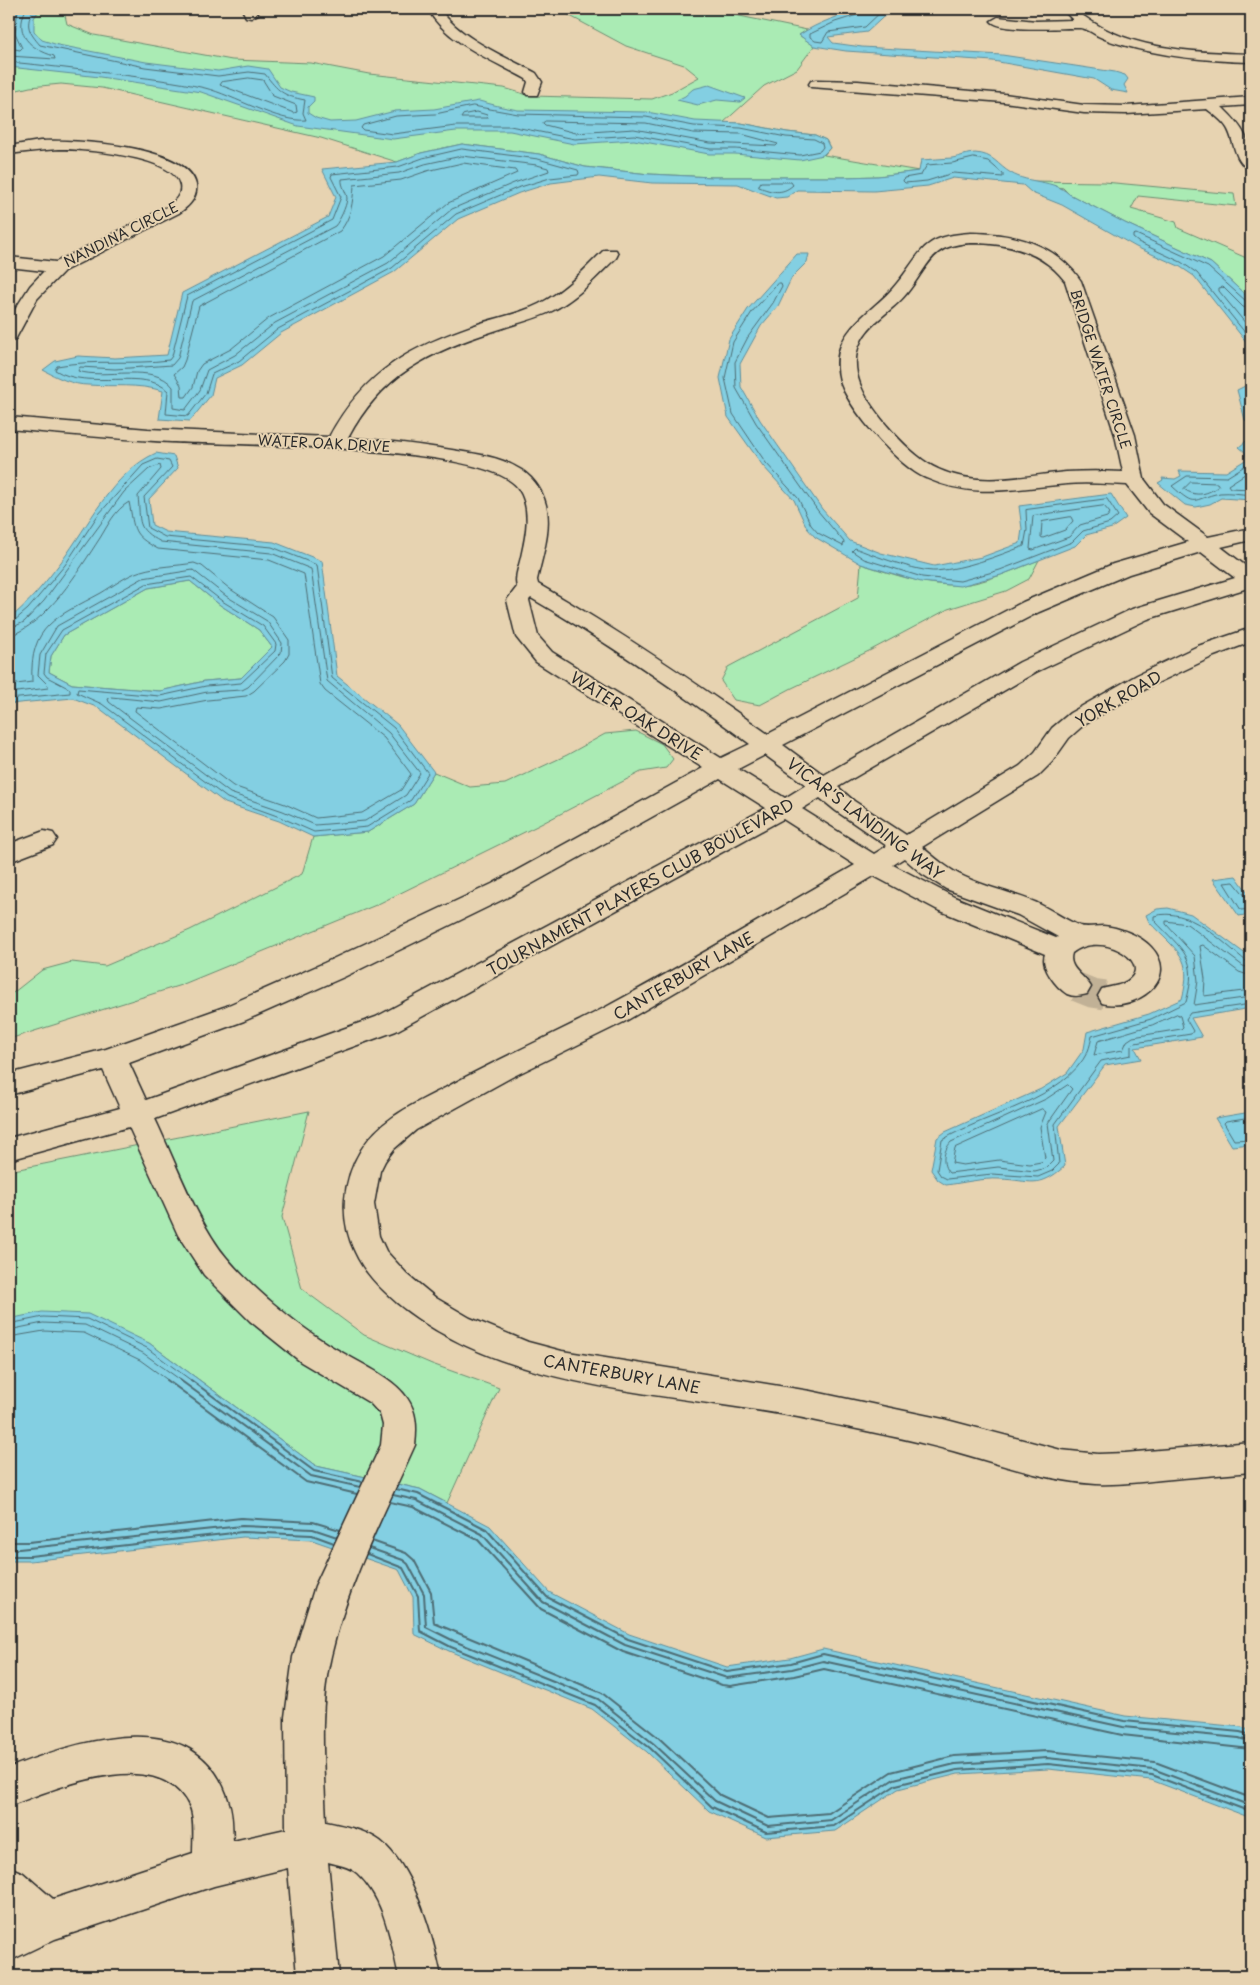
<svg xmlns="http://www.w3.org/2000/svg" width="1260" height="1985" viewBox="0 0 1260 1985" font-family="'Playpen Sans',sans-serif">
	<rect width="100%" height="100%" fill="#e7d3b1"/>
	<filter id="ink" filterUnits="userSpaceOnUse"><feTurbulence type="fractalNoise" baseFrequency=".02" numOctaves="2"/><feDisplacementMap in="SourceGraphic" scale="10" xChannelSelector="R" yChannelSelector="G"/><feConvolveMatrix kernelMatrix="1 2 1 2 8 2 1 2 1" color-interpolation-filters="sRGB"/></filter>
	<g filter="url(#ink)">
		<path fill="#aaebb4" stroke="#6a8b70" d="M9 9H70L64 11 67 24 94 35 232 60 311 63 369 74 504 88 531 96 652 99 672 92 699 77 684 65 626 46 557 9H706L807 30 799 35 814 46 797 69 764 86 723 123H741L787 132 815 135 826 140 830 148 824 155 919 171 878 176 845 177H712L649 174 585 167 539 154 462 144 421 153 397 162 321 138 102 88 61 84 30 87 9 92Z
			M1030 181 1104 182 1234 194 1236 206 1138 196 1131 209 1176 222 1178 228 1251 260V300L1211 263 1125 223 1069 194 1063 188Z
			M1039 560 1029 579 1006 591 948 609 871 650 790 689 760 705 734 700 721 681 728 667 858 598 861 564C893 574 925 586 959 585 980 585 1019 568 1039 560Z
			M190 581 220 605 259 630 272 647 241 678 205 681 160 691 72 684 49 672 51 656 64 635 148 588Z
			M636 731 662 744 673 759 666 768 641 772 539 825 376 905 181 985 9 1039V996L42 970 72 962 105 966 190 930 302 874 313 837 368 832 414 804 434 772 470 787 505 784 567 755 605 734Z
			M309 1111 282 1217 302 1289 364 1335 432 1364 499 1388 447 1503 420 1489 316 1466 149 1343 9 1319V1171Z"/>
		<path fill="#83cfe2" stroke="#608d99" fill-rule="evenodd" d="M9 9H40L34 18V31L42 40 58 45 146 62 218 71 248 66 268 69 280 87 291 92 314 97V101L308 107V113L316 118 330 122 356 121 395 111 434 109 479 101 502 107 518 110 647 112 695 121 741 123 787 132 815 135 826 140 830 148 823 155 800 160 735 154H709L634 140 574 144 510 131H456L393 139 298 126 201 92 100 77 9 67Z
			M863 9H892L867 32 828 37 833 43 862 47 1002 55 1115 72 1125 75 1128 79 1124 85 1128 93 1111 90 1094 79 993 61 846 51 814 46 799 35C819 22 840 15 863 9Z
			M709 85 745 98 740 102 717 100 698 105 677 100 685 96 693 89Z
			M462 144 539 154 585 167 649 174 712 177H845L878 176 919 171 921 160C931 159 942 159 952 158 960 157 967 153 975 153 994 154 997 165 1011 173 1029 184 1053 179 1069 194L1125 223 1211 263 1251 300V348L1194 276 1179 266 1136 247 1062 205 1032 193 1023 185 953 178 928 186 874 191 797 190 787 197 776 198 738 184 652 183 599 177 551 183 519 193 458 219 394 272 281 333 242 365 215 378 211 395 190 421 159 419 163 391C136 383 115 387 88 385 73 385 56 377 43 370L55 361 78 356 115 358 167 355 182 293 328 217 336 197 322 169 397 162 421 153Z
			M797 254H809L807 262 792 277 778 306 761 326 740 364 741 387 760 420 822 509 850 541 881 553 934 566 982 557 1020 543 1022 529 1019 506 1111 494 1126 518 1112 528 1086 535 1075 546 1001 575 960 586 921 582 861 564 815 537 807 528 794 500 763 466 728 417 720 378 729 339 748 309Z
			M1251 383V424L1245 420 1237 390Z
			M1251 437V500L1221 498 1210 504 1196 507 1185 505 1158 483 1163 480 1162 478 1175 479 1181 476 1179 471 1226 472 1247 459 1245 452 1239 447Z
			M156 453 174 456 178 468 149 499 152 525 166 532 274 542 322 561 337 676 398 725 434 772 414 804 368 832 313 837 279 821 225 803 99 708 73 698 9 704V619C29 603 45 583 61 562 89 525 112 473 156 453ZM190 581 220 605 259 630 272 647 241 678 205 681 160 691 72 684 49 672 51 656 64 635 148 588Z
			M1236 876 1251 897V914L1239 916 1213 879Z
			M1168 908 1191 914 1251 958V1008L1191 1018 1202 1037 1135 1048 1141 1059 1105 1065 1059 1126 1065 1166C1038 1190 1031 1180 1000 1179 982 1178 963 1183 946 1185L938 1180 931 1170 937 1138 945 1132 1041 1089 1067 1073 1084 1049 1087 1032 1149 1014 1182 999C1194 956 1176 951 1149 922L1146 915 1157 909Z
			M1251 1112V1144L1232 1146 1215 1118Z
			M42 1312 88 1314 149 1343 316 1466 420 1489 490 1526 549 1592 629 1634 727 1667 790 1658 823 1649 1125 1716 1242 1727 1251 1731V1818L1151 1780 1048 1769 958 1774 898 1789 835 1831 766 1837 709 1811 647 1752 592 1709 449 1651 414 1634 413 1597 399 1570 312 1540 243 1537 30 1561H9V1319Z"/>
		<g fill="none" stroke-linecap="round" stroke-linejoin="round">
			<path stroke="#4e6d74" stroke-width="1" d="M860 9 857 15 835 22 810 34V37L815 41 822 42 828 32 865 27 884 9
				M9 48 20 50 22 48 15 33 18 9
				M9 56 55 59 54 56C31 49 13 35 26 9
				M9 62C44 65 80 70 115 74 145 78 175 81 205 88 233 95 279 123 306 120L303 113 305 100C283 96 278 91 265 74L249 72 218 76 145 67 40 45C29 32 24 25 34 9
				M249 78 263 80 273 96 296 105 297 112 294 113 220 85 222 82Z
				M473 106 518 114 646 117 694 126 741 128 786 137 814 139 822 143 823 147 820 151 800 155 736 149H710L634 135 575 139 510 126H456L393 134 363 130 361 128 363 125 396 116 435 114Z
				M477 112 487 115 488 118H461L463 115Z
				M546 121 646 123 693 133 741 134 778 144 776 146 710 143 634 129 576 133 545 125 543 123Z
				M462 149 538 159 578 170 579 173 578 175 550 178 517 188 456 214 392 268 278 329 239 361 212 374 206 393 188 416 166 414 168 391C145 367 88 391 55 370L57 366C94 359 132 365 169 360L172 356 187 296 332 220 341 197 331 177 332 174 398 167 423 158Z
				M462 156 537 165 548 168 549 171 514 183 452 209 388 263 275 323 235 355 207 370 200 390 185 410 173 408V387C155 362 104 380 78 371L80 367 115 369 172 365 178 358 192 301 335 226C340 220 346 207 347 199 347 192 341 186 342 179L399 173 425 164Z
				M974 158 988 161 1003 174V177L953 173 927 181 905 183 903 181 904 178 921 175 927 165 952 163Z
				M463 163 515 170 517 173 448 203 384 256 269 318 231 349 202 364 197 371 193 387 186 397H182L181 385 174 374 182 367 185 360 199 306 340 231C351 218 353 202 354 185L401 180 427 171Z
				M761 182H791L793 185C782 195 772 192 759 187Z
				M778 283H781L782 286 773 303 748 337 735 362 736 388 756 423 818 511 844 542 843 546 818 533 811 525 798 498 766 463 733 414 725 378 733 342 752 312Z
				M1251 303 1246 301 1208 267 1136 234 1133 235V238L1138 242 1181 262 1197 273 1251 340
				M1251 309 1243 307 1223 287 1219 288V291L1251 330
				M1251 462 1227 477 1187 476 1172 486C1197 509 1191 499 1220 493 1229 492 1241 494 1251 495
				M1251 470 1228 485 1230 488 1251 489
				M1191 482 1217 483 1219 486C1208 494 1196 498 1184 489Z
				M1107 499 1118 516 1110 523 1083 531 1072 542 1000 570 960 581 922 577 864 559 852 551 855 548C872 555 918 572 936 571 967 568 995 557 1024 546L1027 530 1026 510Z
				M1104 506 1110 513 1107 517 1080 525 1069 537 1033 550 1030 549 1033 516Z
				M1071 517 1073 521 1065 530 1043 538 1041 537 1042 522Z
				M9 622 14 621 28 609 65 565 98 515 143 465 157 459 169 461 172 467 144 497 148 528 165 537 272 547 317 565 332 678 394 728 428 773 411 800 367 827 314 832 280 817 227 798 102 704 77 693 78 689 160 696 206 686 241 683 275 651 276 644 263 626 222 601 191 577 146 584 62 630 46 654 44 673 47 677 70 689V693L9 699
				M9 629 24 622 44 601 124 492 149 469 160 465 161 469 138 496C141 523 135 528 161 542L271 553 311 569 327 681 389 733 420 773 406 795 365 821 315 825 283 811 230 793 109 702 108 699 111 697 161 702 207 692 242 690 248 687 281 653 282 643 267 621 226 596 193 570 143 578 57 626 40 655 38 675 48 685V688L9 693
				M9 636C47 624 79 570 100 538 108 525 115 510 129 502 135 531 131 534 158 549L269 560 304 574 320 684 325 691 384 738 411 774 401 790 362 813 316 818 285 804 233 786 135 711 136 707 161 709 208 700 246 696 254 691 285 661 289 654V640L273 617 230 589 202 566 194 563C177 566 157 566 141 571 127 575 113 586 101 593 57 617 29 625 32 682L9 685
				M1251 899 1246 897 1234 882 1224 883 1241 910 1251 909
				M1251 962 1246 961C1221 941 1189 906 1154 916V920C1183 951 1199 957 1186 1002L1151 1019 1092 1036C1091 1041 1090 1046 1088 1051 1064 1100 987 1113 942 1140L937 1170 941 1176 947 1179 992 1174 1038 1177 1052 1171 1059 1164 1055 1124 1101 1061 1131 1055V1046L1135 1043 1191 1034 1193 1031 1186 1019 1190 1013 1251 1004
				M1251 968 1243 966 1187 924 1166 921V924L1195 956 1198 981 1194 1005 1251 997
				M1251 976 1239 972 1203 945 1200 946 1205 979 1204 996 1251 990
				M1177 1014 1180 1016 1183 1027 1181 1029 1133 1037 1127 1041 1123 1050 1094 1055 1098 1041 1152 1025Z
				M1068 1085 1072 1089 1048 1123 1053 1161 1046 1168 1035 1171 998 1167 949 1173C941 1164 943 1151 951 1142L1046 1099Z
				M1042 1109 1046 1112 1040 1127 1045 1158 1041 1162 1030 1164 999 1160 963 1165 952 1163 955 1148Z
				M1251 1117 1226 1121 1224 1123 1234 1140 1251 1139
				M9 1324 43 1317 87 1319 147 1348 192 1381
				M9 1330 43 1323 85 1325 143 1353 182 1381
				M9 1337 44 1331 84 1333 140 1360 169 1381"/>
			<path stroke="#4e6d74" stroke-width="2" d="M167 1380 306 1482 357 1494
				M180 1380 311 1476 360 1487
				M191 1380 314 1471 363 1482
				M396 1489 418 1494 486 1529 547 1597 628 1639 727 1672 791 1663 823 1654 1124 1721 1240 1732 1251 1735
				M393 1495 416 1500 482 1534 543 1602 625 1645 727 1678 792 1669 823 1661 1123 1727 1239 1738 1251 1742
				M390 1502 413 1507 478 1540 541 1609 623 1652 722 1685 730 1686 794 1676 824 1669 1122 1735 1251 1749
				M372 1541 406 1553 414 1560 431 1592 434 1623 602 1693 659 1738 720 1795 769 1818 829 1813 891 1772 954 1756 1047 1751 1155 1762 1251 1798
				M9 1542H29L241 1518 313 1522 340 1530
				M369 1548 403 1560 408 1564 424 1594 426 1627 454 1641 598 1699 654 1744 715 1801 768 1826 831 1820 894 1779 955 1764 1047 1758 1153 1769 1251 1806
				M9 1550 242 1526 313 1529 337 1537
				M367 1554 403 1568 418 1596 420 1631 451 1647 595 1705 650 1748 712 1807 766 1832 834 1826 896 1785 957 1770 1048 1764 1152 1775 1251 1812
				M9 1556H30L242 1532 312 1535 334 1543"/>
			<path stroke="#c1b196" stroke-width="29" stroke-dasharray="29 15" stroke-linecap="butt" d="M1077 987 1092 993 1112 996"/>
			<g stroke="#2b2b2b" stroke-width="3">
				<path id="minor" d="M242 9H254L258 14 251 18 246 17Z
					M428 9H440C459 38 506 57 536 73L542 82 537 95H527L525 92 528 82 526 79C494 61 445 42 428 9Z
					M1062 9H1075C1121 50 1192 52 1251 54V62C1208 61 1165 57 1123 45 1115 43 1106 40 1098 36 1093 33 1087 29 1081 28 1064 27 1001 33 991 21L998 17 1036 21 1073 20Z
					M816 80 858 81 1004 94 1084 105 1126 106 1251 97V105L1222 107C1243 127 1251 139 1251 169 1234 165 1235 141 1227 128 1223 121 1213 114 1207 109L1126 114 1084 113 1004 102 811 87 809 84 811 81Z
					M40 141C72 139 189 145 196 185 198 198 188 207 179 213L64 271 37 299 15 340 9 341V319L30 286 44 271 9 267V257L56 262 167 207C175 201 182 195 180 185 175 156 83 149 59 149 42 150 25 152 9 154V146Z
					M971 233C1014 233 1056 244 1081 281L1135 435 1144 479 1163 504 1208 537 1251 528V540L1221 547 1251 570V587L1148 619 1036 672 838 787 854 801 906 835 1020 766 1035 752 1052 728 1070 713 1137 675 1198 646 1251 628V642L1214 656 1153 685 1086 723 1069 738 1052 762 1038 776 922 847C935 858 949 870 965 877 988 888 1014 893 1037 903 1052 910 1065 920 1080 926 1086 928 1096 926 1103 926 1118 927 1140 935 1151 947 1182 980 1134 1012 1102 1003L1098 996 1102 989C1112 986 1123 986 1131 978 1149 960 1101 930 1072 953 1067 968 1084 975 1091 987L1087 994C1080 996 1074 997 1067 994 1056 987 1040 967 1045 954L936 909 874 876 624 1022 512 1077 416 1130 394 1149 385 1161 380 1171 374 1204 379 1236 386 1251 407 1274 436 1298 470 1318 528 1342 562 1351 810 1391 943 1419 1061 1450 1098 1454 1125 1453 1251 1442V1472C1221 1475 1191 1477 1161 1480 1140 1482 1118 1485 1096 1484 1047 1481 999 1464 953 1451 908 1439 862 1430 817 1421 679 1391 509 1396 396 1302 379 1287 364 1272 355 1252 339 1219 342 1181 361 1150 380 1119 414 1104 445 1088 498 1059 553 1035 606 1007 690 962 772 912 855 865L783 819 396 1031 155 1119C175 1161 197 1222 226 1257 251 1287 293 1322 326 1343 349 1358 393 1376 407 1398 417 1412 417 1428 415 1445 384 1514 348 1582 331 1656 318 1710 324 1767 326 1822 345 1826 371 1831 386 1846 415 1874 433 1937 441 1976H399C391 1942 385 1898 357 1873 349 1866 338 1865 328 1862L339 1976H297L288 1868 214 1886 55 1939 9 1961V1918L12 1917 9 1914V1867L23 1873 53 1899 193 1853C193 1839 195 1819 190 1807 160 1743 56 1788 9 1806V1768C79 1740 199 1701 229 1803 233 1815 232 1829 233 1841L286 1829 285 1717 293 1657 315 1586 381 1445 383 1425 380 1414 370 1403 301 1362 250 1321 204 1275 178 1235 129 1127 9 1160V1138L120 1108 103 1070 9 1095V1074L106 1049 224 1007 324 963 492 884 703 768 536 662 516 637 507 600 517 587C514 577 519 567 521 557 526 535 532 508 518 488 487 444 231 445 171 442 117 439 63 434 9 429V417L148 429 329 437C365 370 412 346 481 323 501 317 521 313 539 304 565 291 584 270 604 250H616L618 254 616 258C596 277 577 299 552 311 533 320 513 324 494 331 429 352 381 375 348 438 385 440 421 445 458 451 477 454 499 457 516 467 531 474 542 489 546 505 552 530 542 556 537 580L538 584C617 629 693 681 768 734L1023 602 1113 564 1188 542 1149 513 1127 485C1107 484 1087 482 1067 484 1017 488 975 500 926 478 899 467 851 411 841 384 837 371 836 355 842 343 853 320 876 307 893 288 923 254 918 236 971 233ZM971 243C1007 243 1042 251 1065 281L1115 435 1123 472C1104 471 1085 471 1066 472 1023 476 980 488 938 469 912 458 869 410 860 384 855 371 854 355 860 343 869 322 893 311 907 293 930 265 929 245 971 243ZM1201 552 1235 578 1132 609 1020 662 824 775 783 745 1039 612 1129 574ZM531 598C607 642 679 692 750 744L721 758 552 652 538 636 529 600ZM765 755 806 785 785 798 738 769ZM720 779 766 808 376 1017 146 1100 129 1063 244 1021 344 977 510 896ZM820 798 836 811 887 846 874 854 802 809ZM904 858 922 874 946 889 1018 915 1058 937 1056 938 954 897 893 865Z
					M44 831 53 833 57 839 53 845 9 862V844Z"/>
			</g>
			<use href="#minor" fill="#e7d3b1" fill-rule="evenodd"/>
		</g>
	</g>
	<g text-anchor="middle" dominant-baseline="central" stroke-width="4" stroke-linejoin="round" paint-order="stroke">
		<g font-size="14" fill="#2b2b2b" stroke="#e7d3b1">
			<text transform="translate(121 234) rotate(-27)">NANDINA CIRCLE</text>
			<text transform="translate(1101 369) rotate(72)">BRIDGE WATER CIRCLE</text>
			<text transform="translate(324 443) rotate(3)">WATER OAK DRIVE</text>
		</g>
		<g font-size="16" fill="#2b2b2b" stroke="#e7d3b1">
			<text transform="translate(1118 698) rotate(-30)">YORK ROAD</text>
			<text transform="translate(637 715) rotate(32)">WATER OAK DRIVE</text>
			<text transform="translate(866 818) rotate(37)">VICAR'S LANDING WAY</text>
			<text transform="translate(640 886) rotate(-29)">TOURNAMENT PLAYERS CLUB BOULEVARD</text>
			<text transform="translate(683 975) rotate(-30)">CANTERBURY LANE</text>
			<text transform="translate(622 1373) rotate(10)">CANTERBURY LANE</text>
		</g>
	</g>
	<rect width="1260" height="1985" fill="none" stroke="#e7d3b1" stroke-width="30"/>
	<rect x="15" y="15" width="1230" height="1955" fill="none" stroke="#2b2b2b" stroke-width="2" filter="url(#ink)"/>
</svg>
